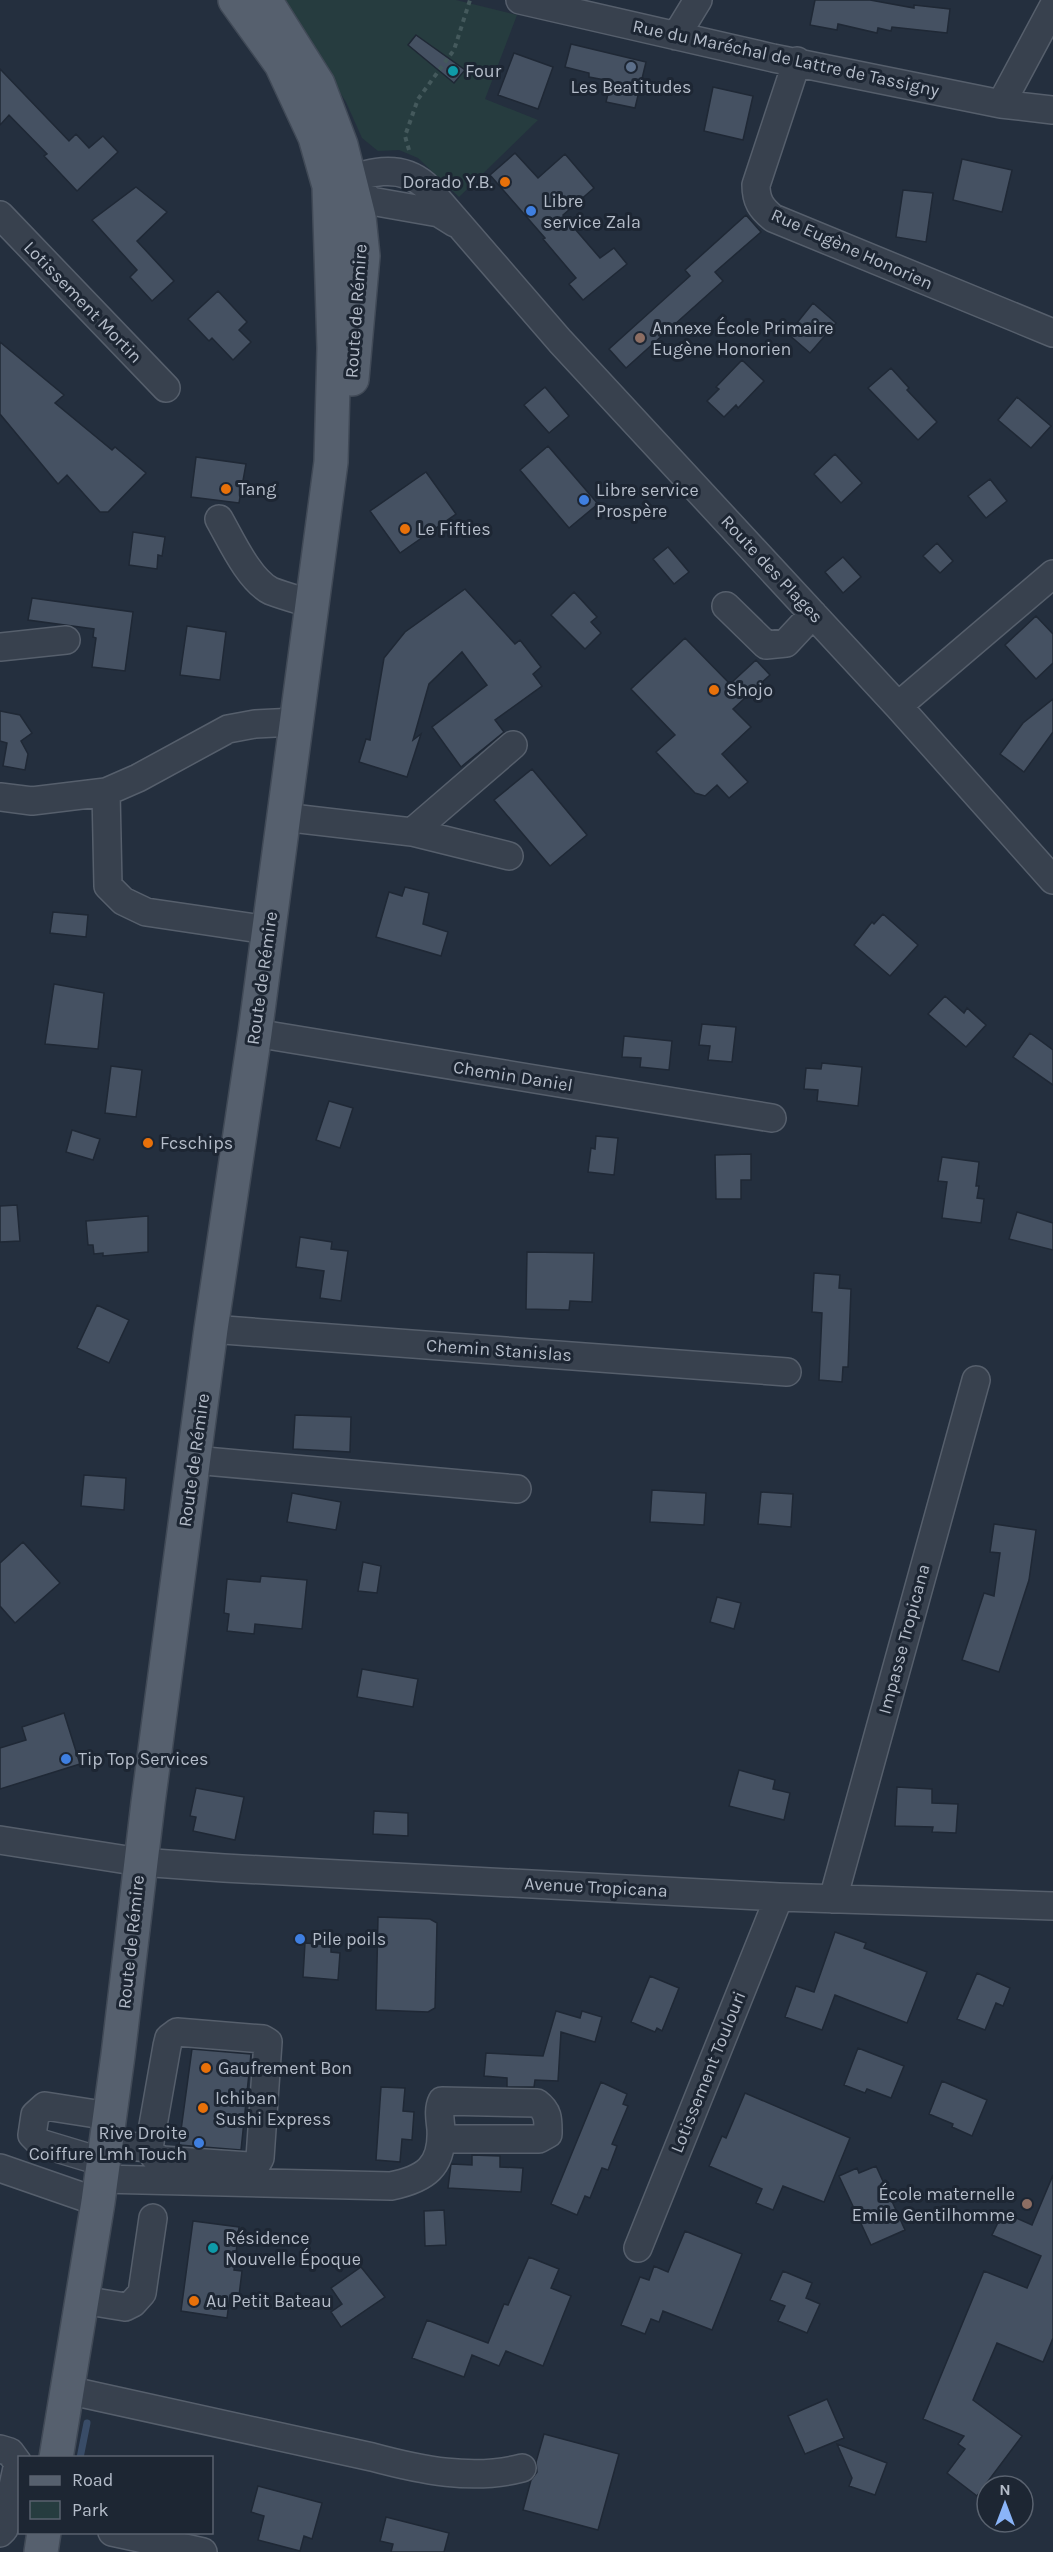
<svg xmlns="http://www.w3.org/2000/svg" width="1053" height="2552" viewBox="0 0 1053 2552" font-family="Karla,sans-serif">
	<rect width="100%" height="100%" fill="#242f3e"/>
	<path fill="#263c3f" d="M281 0H456L517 15 485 99 538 120 459 197 418 158 399 150 378 151 362 138 346 102Z"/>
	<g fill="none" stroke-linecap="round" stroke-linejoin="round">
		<path stroke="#394c67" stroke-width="7" d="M80 2458 87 2423"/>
	</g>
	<path fill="#455162" stroke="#1f2835" stroke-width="1.5" d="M815 0H870L914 8V5L950 9 947 33 892 27 891 31 878 28 877 33 838 24 837 30 810 25Z
		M416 35 465 70 454 83 408 45Z
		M571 44 646 62 635 108 606 102 611 81 589 77V73L565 67Z
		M514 53 553 67 538 109 498 95Z
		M0 69 69 141 76 134 89 148 103 136 118 152 77 191 44 156 47 154 9 115 0 125Z
		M713 87 753 96 743 140 704 131Z
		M515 153 538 178 565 154 594 188 563 215 600 258 614 248 627 264 583 300 569 284 576 278 543 239 545 238 490 175Z
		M962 159 1012 170 1002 212 953 200Z
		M136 187 167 212 137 241 174 281 152 301 130 277 137 270 92 220Z
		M903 190 933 193 926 242 896 237Z
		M746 215 761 232 715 272 723 281 626 368 609 349 690 276 685 270Z
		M218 291 247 322 239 330 251 342 233 360 212 338 209 341 188 319Z
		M813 303 836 323 810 353 788 334Z
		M0 342 64 395 55 403 112 450 115 447 146 473 108 512H100L67 475 58 484 0 414Z
		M742 360 764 381 738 408 736 405 724 417 707 401 719 389 716 387Z
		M891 368 909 388 907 390 937 422 918 440 868 388Z
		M545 387 569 416 549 433 524 405Z
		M1017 397 1051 426 1031 448 998 420Z
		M548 446 598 504 569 528 520 470Z
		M835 454 862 483 841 503 814 474Z
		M196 457 246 464 239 503 191 497Z
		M426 472 456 514 400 553 370 511Z
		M990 479 1007 501 986 518 968 496Z
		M133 532 165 537 162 556 158 555 157 569 129 565Z
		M937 543 953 561 940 573 923 556Z
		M668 547 689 572 674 584 653 559Z
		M843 557 861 577 843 593 825 572Z
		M465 589 515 644 520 640 541 667 533 674 542 686 495 720 504 732 461 767 432 727 487 685 462 652 429 684 413 740 421 734 407 777 359 762 366 739 370 740 384 658 405 632Z
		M574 592 597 617 591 622 601 633 585 649 551 615Z
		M32 598 133 612 125 671 92 667 96 638 93 637 94 629 28 620Z
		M1036 616 1053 634V663L1036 679 1005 645Z
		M187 626 226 632 220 680 180 675Z
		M685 638 730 684 756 660 770 675 733 709 751 727 722 754 748 782 729 798 717 785 705 796 695 793 656 752 675 735 631 689Z
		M1053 699V732L1024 772 1000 754 1023 723Z
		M0 711 20 715 32 733 21 741 28 754 25 770 3 766 7 743 0 741Z
		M532 769 587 835 550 866 494 800Z
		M405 887 429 893 423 924 448 932 441 956 376 937 389 892 402 896Z
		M53 912 88 915 86 937 50 933Z
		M883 914 918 945 890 976 854 945 872 922 874 924Z
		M54 984 104 993 98 1049 45 1044Z
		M945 996 964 1013 967 1008 986 1025 966 1047 928 1014Z
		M702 1024 736 1027 732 1062 708 1060 710 1046 699 1045Z
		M1030 1033 1053 1050V1085L1013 1057Z
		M624 1036 672 1041 669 1070 640 1067 641 1058 622 1057Z
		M822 1063 862 1067 858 1106 817 1101 818 1090 804 1089 806 1068 821 1069Z
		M111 1066 142 1070 136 1117 105 1113Z
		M329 1101 353 1108 340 1148 316 1140Z
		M72 1130 100 1139 93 1160 66 1152Z
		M596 1136 618 1138 614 1175 588 1172 591 1148 595 1149Z
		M751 1154V1180H741V1199H716L715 1155Z
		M942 1157 979 1162 976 1186H979L977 1198 984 1199 981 1223 942 1218 947 1182 938 1181Z
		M17 1205 20 1241 0 1242V1206Z
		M1017 1212 1053 1223V1250L1009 1239Z
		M148 1216V1252L103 1256V1253L94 1254 93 1245H88L86 1221Z
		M300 1237 332 1242 331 1249 348 1251 341 1301 320 1298 324 1271 296 1267Z
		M527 1252 594 1253 592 1302 570 1301 569 1310 526 1309Z
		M814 1273 840 1275 839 1288 851 1289 848 1367H843L842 1382 819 1380 822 1313 812 1312Z
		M97 1305 129 1320 109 1363 77 1348Z
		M295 1415 351 1417 350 1452 293 1449Z
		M84 1475 126 1478 124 1510 81 1506Z
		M652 1490 706 1493 704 1525 650 1522Z
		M761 1492 793 1494 791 1527 758 1524Z
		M292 1493 341 1502 336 1530 287 1522Z
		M994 1524 1036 1530 1029 1580 999 1672 962 1660 984 1593 994 1596 1000 1553 990 1552Z
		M23 1542 60 1583 15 1623 0 1606V1563Z
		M363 1562 381 1566 377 1593 358 1591Z
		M261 1576 307 1580 302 1629 255 1624 254 1634 227 1631 229 1614 224 1613 227 1579 260 1582Z
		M717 1597 741 1603 734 1629 710 1622Z
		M362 1669 418 1679 413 1707 357 1697Z
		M64 1713 80 1764 0 1789V1748L26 1740 22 1727Z
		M739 1770 775 1780 773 1789 790 1793 784 1820 729 1806Z
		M897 1787 932 1789V1803L958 1804 956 1833 932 1832 933 1827 895 1826Z
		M196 1788 244 1797 235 1840 193 1831 196 1817 190 1816Z
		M374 1811 408 1813V1836L373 1834Z
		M378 1917 430 1919 437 1923 435 2008 428 2012 376 2010Z
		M835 1932 866 1943 864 1948 927 1972 907 2023 835 1995 822 2030 785 2017 796 1986 814 1992Z
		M305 1943 331 1945V1952L340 1953 338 1980 303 1977Z
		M977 1973 1010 1988 1003 2006 996 2003 985 2030 957 2019Z
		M650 1976 679 1988 662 2031 657 2028 655 2032 631 2022Z
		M556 2011 580 2018 582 2011 602 2017 595 2042 561 2032 558 2081 535 2080 534 2087H507V2078L484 2076 486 2053 543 2056Z
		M858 2048 904 2066 891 2098 867 2089 865 2093 844 2085Z
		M192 2049 251 2054 241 2150 179 2145Z
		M942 2081 987 2100 972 2136 952 2127 953 2124 929 2114Z
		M601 2082 627 2094 623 2104 628 2106 612 2144 617 2146 608 2170 602 2168 590 2198 585 2196 577 2215 551 2204Z
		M381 2087 405 2088 403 2111 414 2112 412 2140 402 2139 400 2162 376 2160Z
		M745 2093 850 2138 824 2202 783 2186 773 2210 756 2203 762 2189 709 2166 722 2136 726 2138Z
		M472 2155 500 2156V2167L523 2168 521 2192 448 2188 451 2164 472 2165Z
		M876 2166 905 2230 871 2245 839 2176 857 2168 859 2173Z
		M1053 2175V2338L1043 2362 997 2343 973 2400 1022 2436 977 2496 947 2473 965 2449 958 2444 964 2436 923 2419 984 2271 1027 2288 1041 2256 992 2235 1003 2212 1032 2225Z
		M444 2210 446 2245 425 2246 424 2211Z
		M193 2221 239 2227 234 2270 242 2271 239 2296 230 2295 227 2318 181 2311Z
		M685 2231 742 2254 712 2330 663 2311 659 2322 651 2319 645 2334 621 2325 640 2277 649 2280 654 2266 668 2272Z
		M529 2257 559 2269 551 2288 571 2296 543 2366 506 2351 499 2366 472 2355 464 2377 412 2358 427 2320 488 2343 504 2304 508 2305Z
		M361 2267 385 2297 341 2327 331 2312 342 2304 331 2288Z
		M783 2271 812 2283 806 2298 820 2304 807 2333 778 2321 785 2306 770 2300Z
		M827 2399 844 2438 805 2454 788 2416Z
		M544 2434 619 2454 598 2530 523 2510 531 2480 537 2472 536 2462Z
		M837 2444 887 2463 875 2495 849 2486 852 2478Z
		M258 2486 322 2503 312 2539 304 2536 300 2551 258 2540 264 2516 251 2512Z
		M386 2517 449 2533 444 2552H391L393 2544 380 2541Z"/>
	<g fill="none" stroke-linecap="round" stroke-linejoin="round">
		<g stroke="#565f6c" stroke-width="30">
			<path id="minor" d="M520 0 773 58 1001 104 1053 110
				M676 36 698 0
				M797 61 756 185C756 201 761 208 773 218L1053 333
				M1001 104 1053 7
				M348 180 371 201 439 213 455 223
				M331 186C362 175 396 160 425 185L560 341 898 706 1053 880
				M0 215 166 388
				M219 519C231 540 249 580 271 591 284 596 299 600 312 604
				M726 606 766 645 786 643 813 614
				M0 647 66 640
				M898 706 1053 574
				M106 792 108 886 123 901 146 912 268 930
				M0 797 32 801 106 792 138 778 228 729 255 724 295 722
				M283 817 412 832 513 745
				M412 832 509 856
				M255 1033 772 1118
				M211 1329 787 1372
				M194 1460 517 1489
				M0 1840 140 1862 224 1868 779 1897 1053 1906
				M833 1899 976 1380
				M177 2032 263 2039 268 2042 260 2158 256 2165 249 2166 162 2160 154 2156 149 2148 167 2046 169 2038Z
				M106 2144 149 2148
				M103 2162 40 2143 32 2135 35 2115 45 2106 109 2116
				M0 2168 98 2202
				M101 2179 391 2186C425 2179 443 2167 441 2129 440 2119 438 2109 442 2101L537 2103C549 2112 548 2120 548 2134L539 2139H442
				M638 2248 779 1897
				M82 2300 125 2307 133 2303 142 2293 153 2218
				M67 2390 372 2457C420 2470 473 2481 522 2468
				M0 2449 10 2452 18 2463 4 2529 0 2533
				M112 2532 203 2552"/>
		</g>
		<g stroke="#414a57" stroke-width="36">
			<path id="major" d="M265 0 318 84 341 145 359 217 363 256 352 379
				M56 2458 98 2202 118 2055 148 1803 211 1329 255 1033 331 462 334 348 329 186 315 137 281 64 235 0
				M41 2552 44 2532"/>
		</g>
		<path stroke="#44595c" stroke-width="4" stroke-dasharray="4.5 4.5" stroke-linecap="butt" d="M409 150 405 136 418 99 454 50 470 0"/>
		<use href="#minor" stroke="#38414e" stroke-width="27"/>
		<use href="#major" stroke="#56606e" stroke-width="33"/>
	</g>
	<circle fill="#5c6f8a" stroke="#1d2633" stroke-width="2" cx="631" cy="67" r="6"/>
	<g fill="#0f9aa8" stroke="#1d2633" stroke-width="2">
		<circle cx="453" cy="71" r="6"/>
		<circle cx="213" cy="2248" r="6"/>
	</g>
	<g fill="#e8710a" stroke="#1d2633" stroke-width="2">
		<circle cx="505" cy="182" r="6"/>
		<circle cx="226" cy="489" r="6"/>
		<circle cx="405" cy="529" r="6"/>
		<circle cx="714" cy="690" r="6"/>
		<circle cx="148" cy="1143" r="6"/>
		<circle cx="206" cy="2068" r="6"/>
		<circle cx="203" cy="2108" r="6"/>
		<circle cx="194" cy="2301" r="6"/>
	</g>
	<g fill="#3f7fe0" stroke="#1d2633" stroke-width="2">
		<circle cx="531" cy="211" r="6"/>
		<circle cx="584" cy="500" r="6"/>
		<circle cx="66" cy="1759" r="6"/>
		<circle cx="300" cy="1939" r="6"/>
		<circle cx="199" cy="2143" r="6"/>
	</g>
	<g fill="#8d6e63" stroke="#1d2633" stroke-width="2">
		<circle cx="640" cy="338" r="6"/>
		<circle cx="1027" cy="2204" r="6"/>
	</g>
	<g text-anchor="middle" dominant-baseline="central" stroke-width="6" stroke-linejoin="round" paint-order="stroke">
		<g font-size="18" fill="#b4bcc9" stroke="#1d2633">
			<text transform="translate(786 58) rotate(12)">Rue du Maréchal de Lattre de Tassigny</text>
			<text transform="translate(852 249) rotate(24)">Rue Eugène Honorien</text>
			<text transform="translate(83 302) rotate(46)">Lotissement Mortin</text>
			<text transform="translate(356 311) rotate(-86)">Route de Rémire</text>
			<text transform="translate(772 569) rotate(47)">Route des Plages</text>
			<text transform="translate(262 978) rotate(-82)">Route de Rémire</text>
			<text transform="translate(513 1076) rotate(9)">Chemin Daniel</text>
			<text transform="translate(499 1350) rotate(4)">Chemin Stanislas</text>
			<text transform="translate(194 1460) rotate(-82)">Route de Rémire</text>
			<text transform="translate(904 1639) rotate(-75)">Impasse Tropicana</text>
			<text transform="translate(596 1887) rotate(3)">Avenue Tropicana</text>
			<text transform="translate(131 1942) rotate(-84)">Route de Rémire</text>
			<text transform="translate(708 2072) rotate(-68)">Lotissement Toulouri</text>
		</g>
		<g font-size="18" fill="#b4bcc9" stroke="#1d2633" text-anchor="start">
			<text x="465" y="71">Four</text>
			<text x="631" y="87" text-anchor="middle">Les Beatitudes</text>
			<text x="493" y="182" text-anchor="end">Dorado Y.B.</text>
			<text x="543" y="201">Libre<tspan x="543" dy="21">service Zala</tspan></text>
			<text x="652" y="328">Annexe École Primaire<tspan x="652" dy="21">Eugène Honorien</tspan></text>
			<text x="238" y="489">Tang</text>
			<text x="596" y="490">Libre service<tspan x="596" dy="21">Prospère</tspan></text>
			<text x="417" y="529">Le Fifties</text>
			<text x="726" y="690">Shojo</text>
			<text x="160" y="1143">Fcschips</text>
			<text x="78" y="1759">Tip Top Services</text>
			<text x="312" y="1939">Pile poils</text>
			<text x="218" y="2068">Gaufrement Bon</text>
			<text x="215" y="2098">Ichiban<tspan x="215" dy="21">Sushi Express</tspan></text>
			<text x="187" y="2133" text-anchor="end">Rive Droite<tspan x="187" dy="21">Coiffure Lmh Touch</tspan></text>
			<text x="1015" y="2194" text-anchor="end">École maternelle<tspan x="1015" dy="21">Emile Gentilhomme</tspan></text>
			<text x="225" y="2238">Résidence<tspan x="225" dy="21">Nouvelle Époque</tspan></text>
			<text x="206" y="2301">Au Petit Bateau</text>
		</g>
	</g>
	<rect x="18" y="2456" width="195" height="78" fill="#1d2633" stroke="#59626f" stroke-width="1.5"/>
	<rect x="30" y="2476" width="30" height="9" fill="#56606e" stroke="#59626f" stroke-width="1.5"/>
	<text x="72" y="2486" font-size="18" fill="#b4bcc9">Road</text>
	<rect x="30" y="2501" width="30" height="18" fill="#263c3f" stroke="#59626f" stroke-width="1.5"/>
	<text x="72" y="2516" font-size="18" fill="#b4bcc9">Park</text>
	<g transform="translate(1005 2504)"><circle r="28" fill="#1d2633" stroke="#59626f" stroke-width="1.5"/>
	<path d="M0-4.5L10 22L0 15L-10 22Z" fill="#8ab4f8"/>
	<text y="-9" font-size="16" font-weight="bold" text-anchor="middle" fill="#b4bcc9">N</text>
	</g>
</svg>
